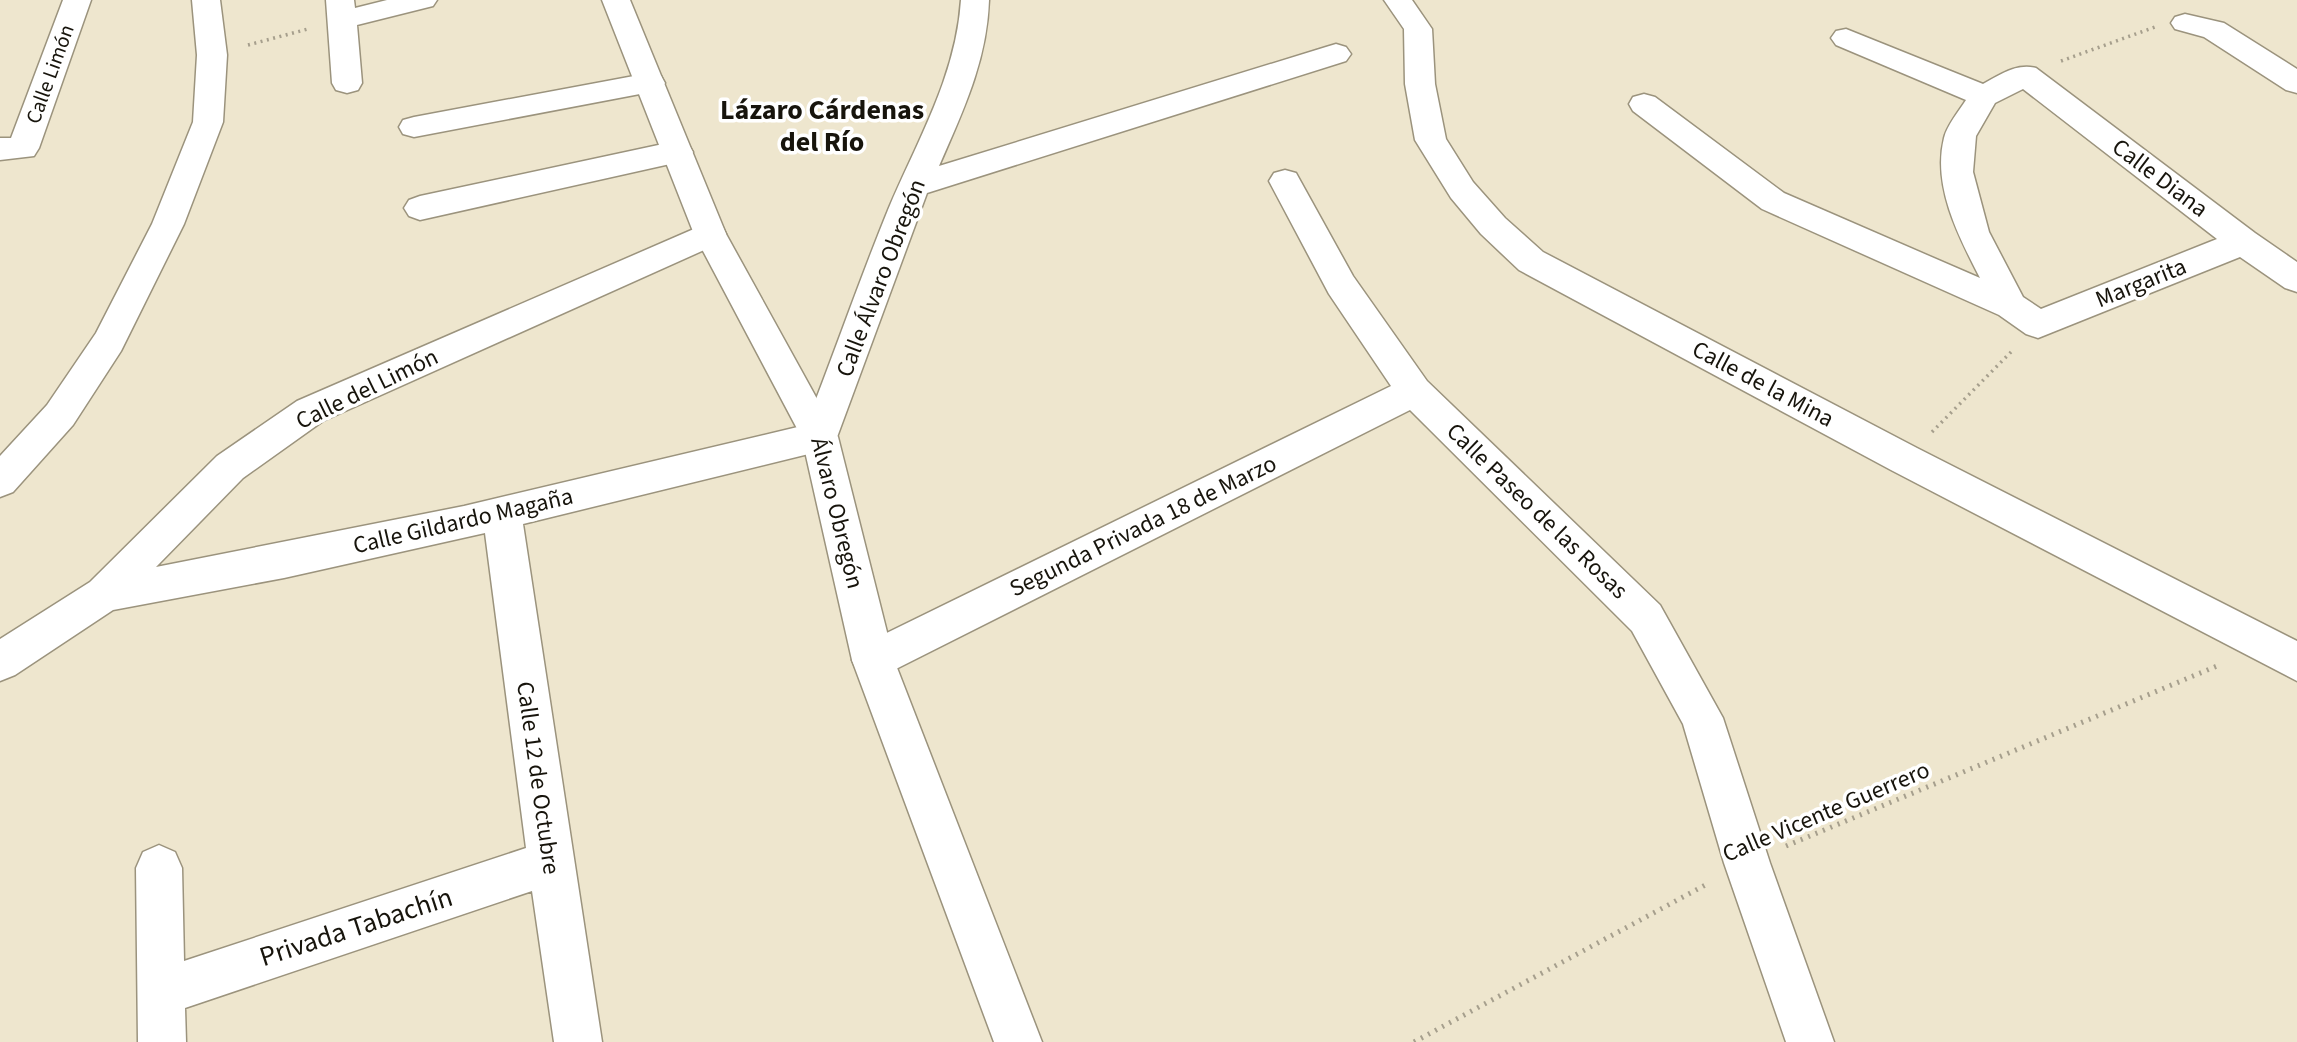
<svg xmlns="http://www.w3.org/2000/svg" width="2297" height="1042" viewBox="0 0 2297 1042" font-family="'Source Sans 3',sans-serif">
	<rect width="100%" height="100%" fill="#eee6ce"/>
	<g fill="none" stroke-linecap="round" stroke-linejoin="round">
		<g stroke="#9b937d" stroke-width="3">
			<path id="minor" d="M63 0H91L39 148 34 156 0 160V138H11Z
				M192 0H220L227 55 223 122 184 224 121 351 73 425 13 492 0 497V456L47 405 96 333 152 224 193 122 197 55Z
				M326 0H354L355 8 387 0H437L433 6 357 25 362 83 358 90 347 93 336 90 332 83Z
				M961 0H989C987 61 963 111 939 166L1326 47 1336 44 1346 47 1351 54 1346 61 927 193 833 448 523 524 602 1042H554L532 891 185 1008 186 1042H138L136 868 143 852 159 845 175 852 182 868 184 961 526 848 485 533 284 578 113 610 15 675 0 681V639L90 582 217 456 297 401 710 222 722 226 726 234 722 242 323 421 243 478 156 567 464 506 806 425C834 354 859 281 888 210 917 141 956 77 961 0Z
				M1384 0H1412L1432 29 1435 84 1446 139 1473 182 1505 218 1543 252 1917 448 2297 641V681L1891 470 1519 270 1481 234 1451 198 1415 140 1405 84 1404 29Z
				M2185 14 2224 23 2297 69V93L2286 90 2204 37 2175 29 2171 23 2175 17Z
				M1846 29 1983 84C2000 75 2016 63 2036 68L2255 233 2297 262V292L2285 288 2240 257 2038 338 2026 334 1999 315 1762 209 1633 111 1629 104 1633 97 1644 94 1655 97 1784 193 1980 278C1959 237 1932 186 1944 138 1947 125 1959 111 1966 100L1836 45 1831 38 1836 31ZM2023 89 2217 239 2041 309 2023 297 1989 232 1973 172 1976 136 1995 103Z
				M650 73 661 76 665 83 661 90 414 137 403 134 399 127 403 120 414 117Z
				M677 141 688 144 693 152 688 160 420 220 409 216 404 208 409 200 420 196Z
				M1285 170 1296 173 1353 276 1427 381 1660 605 1723 718 1770 863 1834 1042H1786L1724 863 1683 724 1632 631 1410 410 888 673 873 679 858 673 852 660 858 647 1391 386 1329 294 1269 181 1274 173Z"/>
		</g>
		<g stroke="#9b937d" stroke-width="3">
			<path id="tertiary" d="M602 0H630L726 234 838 437 894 660 1042 1042H994L852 660 802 438 694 234Z"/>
		</g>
		<path stroke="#a69f8d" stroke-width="3.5" stroke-dasharray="2 4.5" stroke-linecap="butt" d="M248 45 308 29
			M2061 61 2155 27
			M1932 432 2012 351"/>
		<path stroke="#a69f8d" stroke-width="5" stroke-dasharray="2 6" stroke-linecap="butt" d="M1786 846 2217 666
			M1414 1042 1709 883"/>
		<use href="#minor" fill="#fff" fill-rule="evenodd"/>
		<use href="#tertiary" fill="#fff" fill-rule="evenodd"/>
	</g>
	<g text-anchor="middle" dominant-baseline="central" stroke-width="7" stroke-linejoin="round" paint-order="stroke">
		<g font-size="21" fill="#17140c" stroke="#fff">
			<text transform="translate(50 74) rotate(-70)">Calle Limón</text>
		</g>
		<g font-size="24" fill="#17140c" stroke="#fff">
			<text transform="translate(2160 178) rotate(37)">Calle Diana</text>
			<text transform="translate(881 278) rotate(-69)">Calle Álvaro Obregón</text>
			<text transform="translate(2141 283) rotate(-22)">Margarita</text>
			<text transform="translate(1763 384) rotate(28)">Calle de la Mina</text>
			<text transform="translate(367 389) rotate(-26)">Calle del Limón</text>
			<text transform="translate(1537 511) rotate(44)">Calle Paseo de las Rosas</text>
			<text transform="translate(837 513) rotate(76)">Álvaro Obregón</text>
			<text transform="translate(463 521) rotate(-13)">Calle Gildardo Magaña</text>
			<text transform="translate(1143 526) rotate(-26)">Segunda Privada 18 de Marzo</text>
			<text transform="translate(538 778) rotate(82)">Calle 12 de Octubre</text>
			<text transform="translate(1826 812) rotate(-23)">Calle Vicente Guerrero</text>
		</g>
		<g font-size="28" font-weight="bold" fill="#17140c" stroke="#fff">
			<text x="822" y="110">Lázaro Cárdenas<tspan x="822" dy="32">del Río</tspan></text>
		</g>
		<g font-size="28" fill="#17140c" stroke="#fff">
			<text transform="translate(356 927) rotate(-18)">Privada Tabachín</text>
		</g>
	</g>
</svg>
